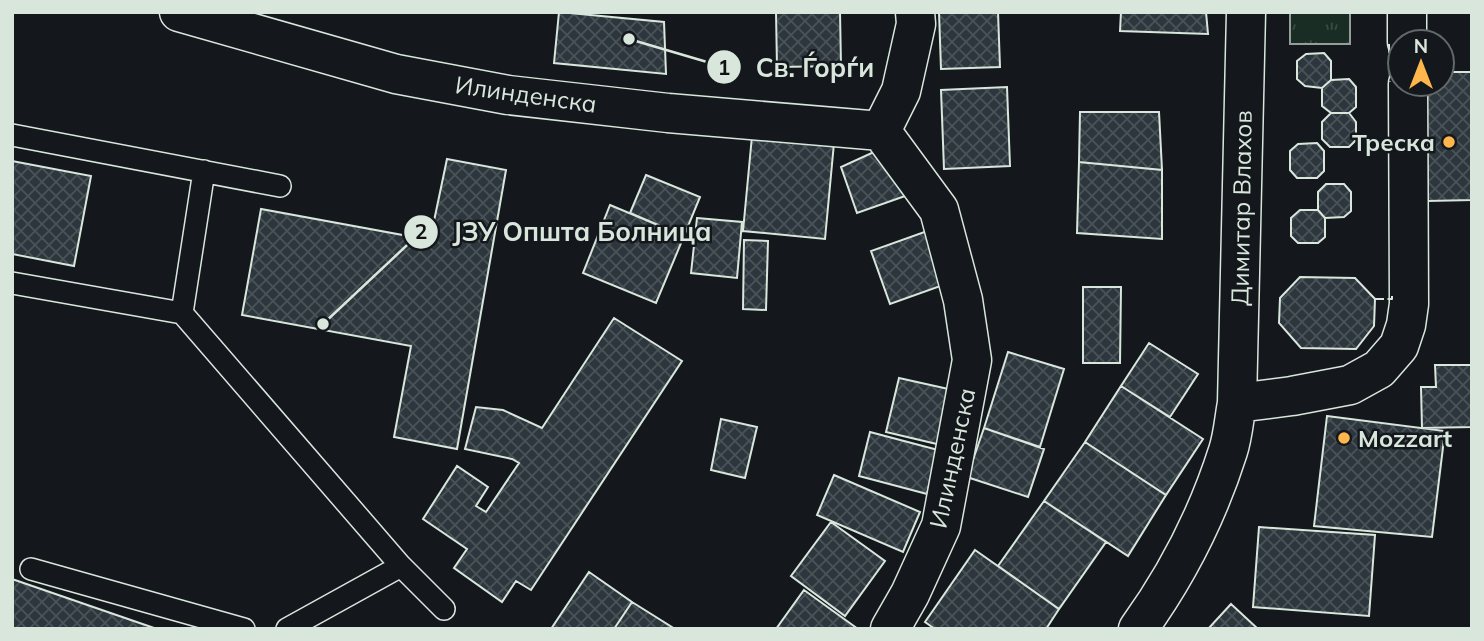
<svg xmlns="http://www.w3.org/2000/svg" width="1484" height="641" viewBox="0 0 1484 641" font-family="Mulish,sans-serif">
	<defs>
		<pattern id="grass-tufts" width="24" height="20" patternUnits="userSpaceOnUse" patternTransform="scale(1.75)"><rect width="24" height="20" fill="#1a2d24"/><path d="M3 7l-1-3M5 7V3M7 7l1-3M15 17l-1-3M17 17v-4M19 17l1-3" fill="none" stroke="#3b4b43"/></pattern>
		<pattern id="building-cross-hatch" width="8" height="8" patternUnits="userSpaceOnUse" patternTransform="scale(1.75)"><rect width="8" height="8" fill="#2c363c"/><path d="M0 0l8 8M0 8l8-8" fill="none" stroke="#4a5358"/></pattern>
	</defs>
	<rect width="100%" height="100%" fill="#14181c"/>
	<path fill="url(#grass-tufts)" stroke="#939e99" stroke-width="2" d="M1290 12H1350V44H1290Z"/>
	<path fill="url(#building-cross-hatch)" stroke="#d8e6dc" stroke-width="2" d="M559 12 664 22 666 74 554 63Z
		M776 12H840L841 66 777 67Z
		M939 12H998L1000 67 941 69Z
		M1121 12H1206L1208 34 1120 31Z
		M1324 53 1331 61V80L1322 88 1305 86 1297 79V61L1306 54Z
		M1442 72H1472V200L1428 201 1426 84H1442Z
		M1349 79 1356 87V107L1349 113H1331L1322 106V88L1331 80Z
		M1007 87 1010 166 944 169 941 90Z
		M1080 112H1159L1162 170 1079 162Z
		M1331 113H1349L1356 122V140L1349 147H1330L1322 139V122Z
		M752 136 834 143 825 239 743 231Z
		M1317 143 1324 151V171L1317 178H1297L1290 170V151L1298 144Z
		M876 151 908 195 857 213 841 167Z
		M447 159 506 170 457 449 394 437 411 346 242 315 261 209 430 240Z
		M12 161 91 176 74 266 12 254Z
		M1079 162 1162 170V239L1077 233Z
		M646 175 700 197 684 236 630 213Z
		M1326 184H1344L1351 192V211L1344 217 1325 218 1318 210V192Z
		M610 205 684 236 656 303 583 273Z
		M1300 210H1318L1325 218V237L1318 243H1298L1291 236V218Z
		M697 218 742 222 737 278 691 273Z
		M930 230 949 283 890 304 871 251Z
		M744 240 768 241 766 310 743 309Z
		M1300 277 1355 278 1375 299 1374 326 1356 349 1301 348 1279 323 1280 298Z
		M1083 287H1121L1120 363H1083Z
		M614 318 682 361 531 590 516 581 502 602 454 568 467 549 423 519 457 466 488 487 476 506 486 512 519 463 512 459 465 449 476 407 503 410 542 428Z
		M1149 343 1198 374 1170 417 1121 386Z
		M1008 352 1064 369 1040 447 984 428Z
		M1435 365H1472V427L1422 428 1421 387H1436Z
		M899 378 953 390 941 445 886 432Z
		M1121 386 1203 439 1166 495 1085 442Z
		M1327 416 1445 431 1432 537 1314 526Z
		M721 419 757 427 745 478 711 470Z
		M984 428 1044 449 1028 497 967 477Z
		M870 432 938 450 927 494 859 476Z
		M1085 442 1166 495 1128 556 1044 501Z
		M834 475 920 512 903 552 817 515Z
		M1044 501 1106 542 1059 609 998 566Z
		M831 522 885 561 845 616 791 576Z
		M1259 527 1375 535 1369 616 1253 607Z
		M975 550 1059 609 1046 629H935L925 622Z
		M589 572 632 602 614 629H551Z
		M12 579 157 629H12Z
		M804 590 858 629H776Z
		M632 602 675 629H614Z
		M1231 604 1258 629H1208Z"/>
	<g fill="none" stroke-linecap="round" stroke-linejoin="round">
		<g stroke="#d8e6dc" stroke-width="24">
			<path id="service" d="M12 135 280 186
				M12 283 182 313 401 566 444 609
				M182 313 204 171
				M31 569 244 629
				M287 629 401 566"/>
		</g>
		<g stroke="#d8e6dc" stroke-width="41">
			<path id="minor" d="M179 12 396 74 508 95 668 113 881 131
				M1407 12V42
				M1237 403 1292 396 1350 385 1379 369 1399 346 1406 325 1409 304 1408 84
				M890 629 910 594 941 526 972 360 963 300 939 210 881 131 901 91 916 24 915 12
				M1138 629C1177 575 1208 514 1228 451 1233 436 1234 419 1237 403L1246 12"/>
		</g>
		<use href="#service" stroke="#14181c" stroke-width="21"/>
		<use href="#minor" stroke="#14181c" stroke-width="38"/>
		<path stroke="#d8e6dc" stroke-width="2" stroke-dasharray="9 3.5" stroke-linecap="butt" d="M1389 44 1390 82
			M1375 299H1392V296"/>
	</g>
	<g fill="#ffb74d" stroke="#14181c" stroke-width="2.5">
		<circle cx="1449" cy="142" r="7"/>
		<circle cx="1344" cy="438" r="7"/>
	</g>
	<g text-anchor="middle" dominant-baseline="central" stroke-width="5" stroke-linejoin="round" paint-order="stroke">
		<g font-size="24" fill="#d8e6dc" stroke="#14181c">
			<text transform="translate(526 94) rotate(8)">Илинденска</text>
			<text transform="translate(1241 208) rotate(-89)">Димитар Влахов</text>
			<text transform="translate(952 458) rotate(-78)">Илинденска</text>
		</g>
		<g font-size="24" font-weight="bold" fill="#d8e6dc" stroke="#14181c" text-anchor="end">
			<text x="1435" y="142">Треска</text>
			<text x="1358" y="438" text-anchor="start">Mozzart</text>
		</g>
	</g>
	<path fill="none" stroke="#d8e6dc" stroke-width="2.5" d="M629 39L724 67M323 324L421 232"/>
	<g fill="#d8e6dc" stroke="#14181c" stroke-width="2.5">
		<circle cx="629" cy="39" r="7"/>
		<circle cx="323" cy="324" r="7"/>
		<circle cx="724" cy="67" r="18"/>
		<circle cx="421" cy="232" r="18"/>
	</g>
	<g font-size="21" text-anchor="middle" font-weight="bold" fill="#111">
		<text x="724" y="75">1</text>
		<text x="421" y="239">2</text>
	</g>
	<g font-size="26" text-anchor="middle" font-weight="bold" fill="#d8e6dc" stroke="#14181c" stroke-width="5" stroke-linejoin="round" paint-order="stroke">
		<text x="815" y="77">Св. Ѓорѓи</text>
		<text x="582" y="241">ЈЗУ Општа Болница</text>
	</g>
	<rect width="1484" height="641" fill="none" stroke="#d8e6dc" stroke-width="28"/>
	<g transform="translate(1421 63)"><circle r="33" fill="#14181c" stroke="#626a69" stroke-width="2"/>
	<path d="M0-5L12 26L0 18L-12 26Z" fill="#ffb74d"/>
	<text y="-10" font-size="19" font-weight="bold" text-anchor="middle" fill="#d8e6dc">N</text>
	</g>
</svg>
